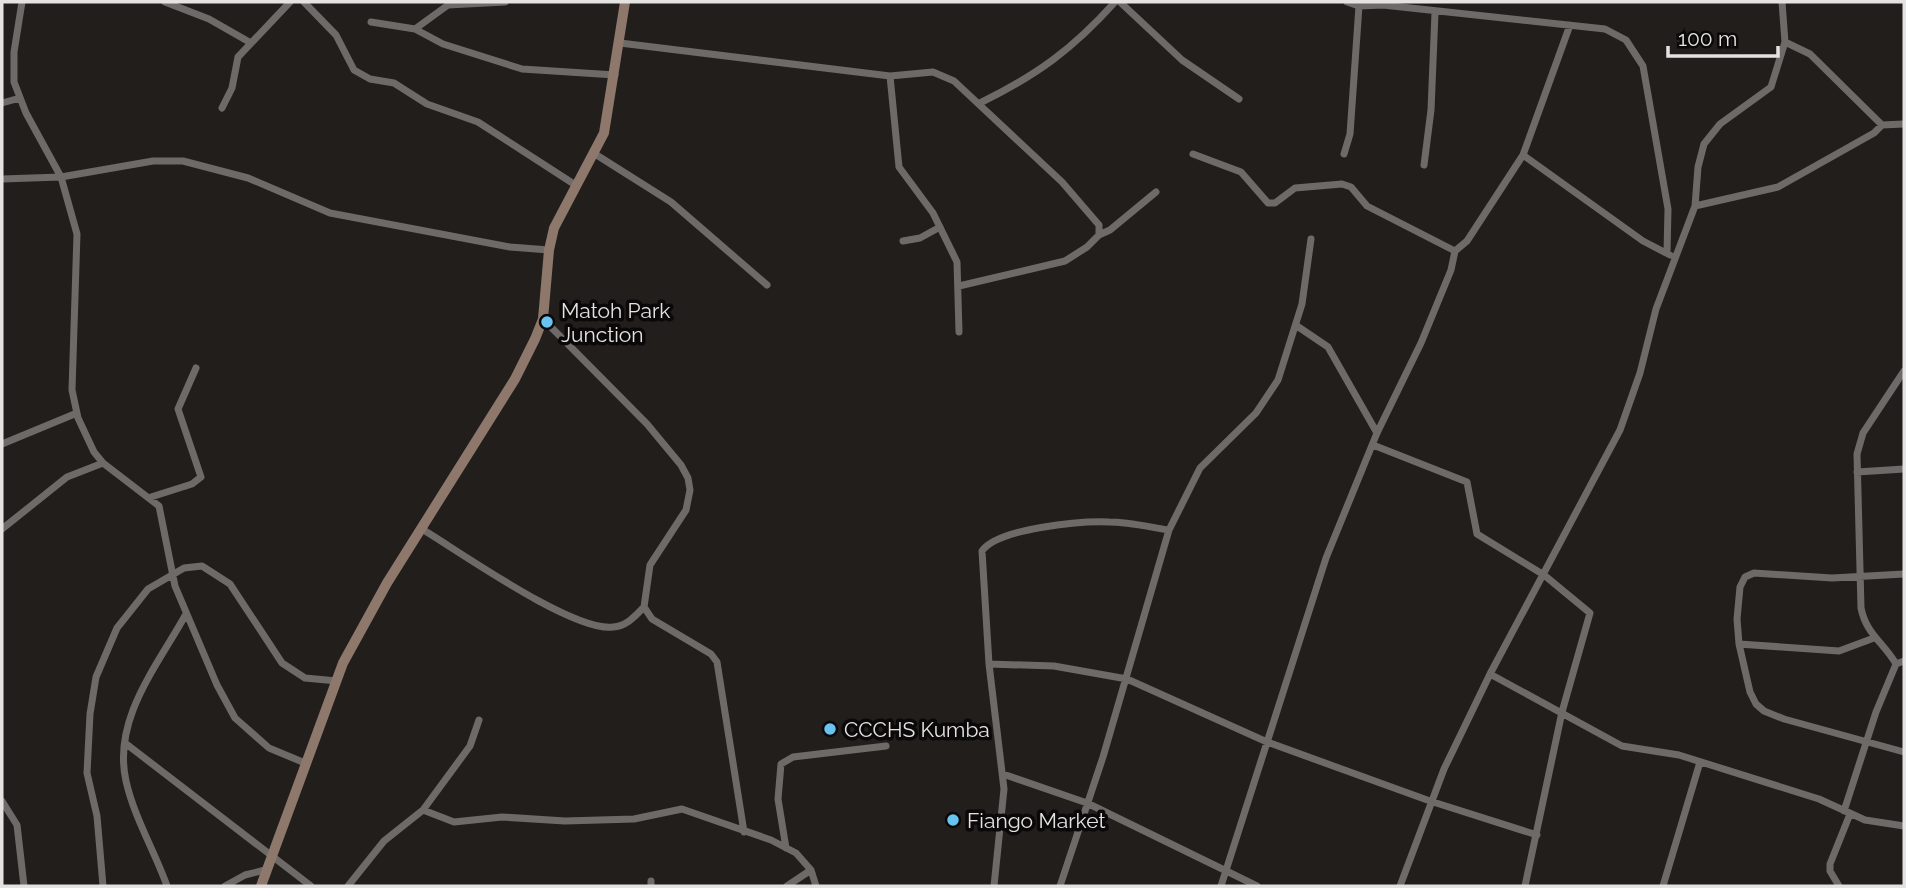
<svg xmlns="http://www.w3.org/2000/svg" width="1906" height="888" viewBox="0 0 1906 888" font-family="Raleway,sans-serif">
	<rect width="100%" height="100%" fill="#211e1c"/>
	<g fill="none" stroke-linecap="round" stroke-linejoin="round">
		<path stroke="#6e6a68" stroke-width="7" d="M22 2 14 52V82L26 113 61 177 77 234 72 390 78 418 94 452 103 463 159 506 175 586 217 685 235 718 269 748 305 763
			M165 2 209 19 251 43
			M304 2 336 35 354 70 370 79 394 83 427 104 478 122 577 186
			M1120 2 1182 60 1239 99
			M1347 2 1359 6 1383 5 1605 29 1626 40 1643 66 1668 209 1667 253
			M371 22 415 29 443 44 522 69 615 75
			M415 29 448 5 505 2
			M1785 42 1810 54 1882 125
			M620 43 890 76 899 167 933 213 957 262 959 332
			M890 76 933 72 954 81 1062 182 1099 225V235L1087 247 1065 261 959 286
			M2 103 20 98
			M980 103C1037 75 1073 49 1115 2
			M222 108 232 88 238 57 290 2
			M595 154 671 202 767 285
			M1193 154 1241 172 1268 203H1275L1295 188 1342 184 1351 187 1367 206 1455 251
			M1344 154 1350 134 1359 6
			M1523 155 1643 241 1670 255
			M1424 165 1431 110 1435 13
			M2 179 61 177 153 161H183L248 178 330 213 510 247 549 250
			M1695 206 1778 187 1874 133 1882 125 1904 124
			M1099 235 1110 230 1156 192
			M903 241 920 238 940 227
			M543 319 647 424 681 465 688 478 690 490 686 510 650 565 644 607 652 619 711 654 717 662 744 832
			M1297 326 1328 347 1377 433
			M2 444 77 413
			M1373 445 1467 482 1477 534 1544 575 1590 613 1562 712 1525 886
			M1857 472 1904 469
			M151 497 192 484 201 477 178 409 196 368
			M2 529 67 477 103 463
			M422 529C460 552 573 632 613 627 627 626 635 616 644 607
			M1904 574 1832 578 1754 573 1745 577 1740 587 1737 619 1739 644 1750 692 1756 704 1764 711 1784 719 1904 752
			M1739 644 1839 651 1874 638
			M989 664 1054 666 1127 679 1267 742 1430 801 1537 835
			M1896 664C1884 643 1866 634 1861 608L1857 454 1863 433 1904 371
			M1490 674 1622 746 1679 755 1819 799 1865 820 1904 826
			M125 743 311 886
			M1003 774 1087 803 1257 886
			M2 801 17 825 24 886
			M423 810 470 746 479 720
			M1844 811 1876 712 1896 664 1904 661
			M786 848 778 799 781 764 793 757 886 746
			M651 881V886
			M103 886 97 816 87 773 90 714 96 677 117 628 148 589 184 568 202 566 230 584 282 663 305 678 337 681
			M167 886C155 852 134 817 126 781 112 719 158 665 186 614
			M225 886 245 875 265 870
			M348 886 384 841 423 810 454 822 502 817 565 821 634 819 682 809 771 840 796 853 811 870 816 886
			M787 886 811 870
			M994 886 1004 789 989 664 982 551C998 528 1081 521 1109 522 1129 522 1149 527 1169 530
			M1060 886 1103 757 1169 530 1200 468 1256 413 1278 380 1302 304 1311 239
			M1221 886 1326 558 1377 433 1421 343 1451 270 1455 251 1467 241 1523 155 1570 25
			M1400 886 1444 769 1490 674 1620 430 1640 373 1656 309 1695 206 1698 167 1704 144 1720 124 1771 87 1785 42 1782 2
			M1663 886 1700 762
			M1839 886 1830 871V864L1850 814"/>
		<path stroke="#8d786b" stroke-width="10" d="M261 886 343 663 387 583 515 379 535 339 543 319 549 250 554 228 604 133 625 2"/>
	</g>
	<g fill="#69c3f1" stroke="#0a0808" stroke-width="2.5">
		<circle cx="547" cy="322" r="7"/>
		<circle cx="830" cy="729" r="7"/>
		<circle cx="953" cy="820" r="7"/>
	</g>
	<g text-anchor="middle" dominant-baseline="central" stroke-width="7" stroke-linejoin="round" paint-order="stroke">
		<g font-size="21" fill="#e5e3e2" stroke="#0a0808" text-anchor="start">
			<text x="561" y="310">Matoh Park<tspan x="561" dy="24">Junction</tspan></text>
			<text x="844" y="729">CCCHS Kumba</text>
			<text x="967" y="820">Fiango Market</text>
		</g>
	</g>
	<rect width="1906" height="888" fill="none" stroke="#e5e3e2" stroke-width="7"/>
	<path d="M1668 46v10h110v-10" fill="none" stroke="#e5e3e2" stroke-width="3.5"/>
	<text x="1678" y="46" font-size="21" fill="#e5e3e2" stroke="#0a0808" stroke-width="5" paint-order="stroke">100 m</text>
</svg>
